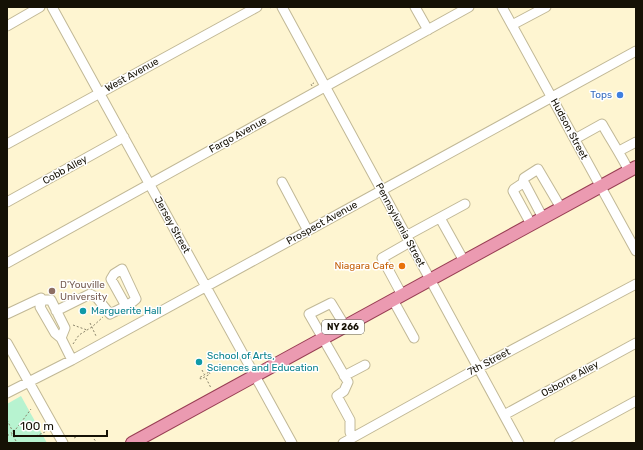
<svg xmlns="http://www.w3.org/2000/svg" width="643" height="450" viewBox="0 0 643 450" font-family="Rubik,sans-serif">
	<rect width="100%" height="100%" fill="#fef5d1"/>
	<path fill="#b7f3d0" d="M21 396 47 443H7V404Z"/>
	<g fill="none" stroke-linecap="round" stroke-linejoin="round">
		<g stroke="#c1b896" stroke-width="11">
			<path id="minor" d="M52 7 292 443
				M282 7 519 443
				M415 7 428 30
				M502 7 636 251
				M512 25 546 7
				M7 26 40 7
				M575 139 602 124C611 140 621 155 629 171
				M7 144 257 7
				M619 151 636 142
				M282 182 308 231
				M523 183 524 178 538 169 561 208
				M7 202 124 137
				M440 218 464 261
				M531 224 513 191 514 189 523 183 525 184 543 218
				M406 236 465 204
				M7 263 469 7
				M402 295 382 258 410 242
				M393 300 414 338
				M56 311 90 294 97 298 110 314C119 309 129 306 136 299L122 269 114 274 111 279 126 306
				M7 314 41 298 42 300
				M345 326 331 303 309 314 348 382 344 391 337 396 350 420V432L352 438
				M61 338 65 328 51 300H42L40 307 55 333 61 338 72 360
				M7 343 63 443
				M344 376 365 365
				M7 393 72 360 636 51
				M504 415 636 343
				M343 443 478 368 636 284
				M559 443 636 401"/>
		</g>
		<g stroke="#983e53" stroke-width="14">
			<path id="major" d="M132 443 636 167"/>
		</g>
		<path stroke="#8a846b" stroke-width="1" stroke-dasharray="2 2" stroke-linecap="butt" d="M269 7 270 8 272 7
			M312 86 311 84 314 83
			M90 323 96 336
			M73 325 87 330
			M73 344 79 335 92 327 103 317
			M202 370 204 374
			M209 372 210 374 201 379 199 378Z
			M206 378 211 388
			M7 420 12 430
			M7 435H12
			M36 436 47 431
			M74 438 81 435
			M94 439 97 443
			M16 441 11 432 17 428 31 409"/>
		<use href="#minor" stroke="#fff" stroke-width="9"/>
		<use href="#major" stroke="#eb9ab1" stroke-width="12"/>
	</g>
	<circle fill="#3f7fe0" stroke="#fff" stroke-width="1.5" cx="620" cy="95" r="4"/>
	<circle fill="#e8710a" stroke="#fff" stroke-width="1.5" cx="402" cy="266" r="4"/>
	<circle fill="#8d6e63" stroke="#fff" stroke-width="1.5" cx="52" cy="291" r="4"/>
	<g fill="#0f9aa8" stroke="#fff" stroke-width="1.5">
		<circle cx="83" cy="311" r="4"/>
		<circle cx="199" cy="362" r="4"/>
	</g>
	<g text-anchor="middle" dominant-baseline="central" stroke-width="3" stroke-linejoin="round" paint-order="stroke">
		<rect fill="#fff" stroke="#5b5850" stroke-width="1" x="322" y="320" width="42" height="14" rx="3"/>
		<g font-size="9" font-weight="bold" fill="#151105">
			<text x="343" y="327">NY 266</text>
		</g>
		<g font-size="10" fill="#151105" stroke="#fff">
			<text transform="translate(132 75) rotate(-29)">West Avenue</text>
			<text transform="translate(569 129) rotate(62)">Hudson Street</text>
			<text transform="translate(238 135) rotate(-29)">Fargo Avenue</text>
			<text transform="translate(65 170) rotate(-29)">Cobb Alley</text>
			<text transform="translate(322 223) rotate(-29)">Prospect Avenue</text>
			<text transform="translate(172 225) rotate(61)">Jersey Street</text>
			<text transform="translate(400 225) rotate(62)">Pennsylvania Street</text>
			<text transform="translate(489 362) rotate(-28)">7th Street</text>
			<text transform="translate(570 379) rotate(-29)">Osborne Alley</text>
		</g>
		<g font-size="10" fill="#366cbe" stroke="#fff" text-anchor="end">
			<text x="612" y="95">Tops</text>
		</g>
		<g font-size="10" fill="#c56008" stroke="#fff" text-anchor="end">
			<text x="394" y="266">Niagara Cafe</text>
		</g>
		<g font-size="10" fill="#785e54" stroke="#fff" text-anchor="start">
			<text x="60" y="285">D'Youville<tspan x="60" dy="12">University</tspan></text>
		</g>
		<g font-size="10" fill="#0d838f" stroke="#fff" text-anchor="start">
			<text x="91" y="311">Marguerite Hall</text>
			<text x="207" y="356">School of Arts,<tspan x="207" dy="12">Sciences and Education</tspan></text>
		</g>
	</g>
	<rect width="643" height="450" fill="none" stroke="#151105" stroke-width="16"/>
	<path d="M14 430v6h93v-6" fill="none" stroke="#151105" stroke-width="2"/>
	<text x="20" y="430" font-size="12" fill="#151105" stroke="#ffffff" stroke-width="3" paint-order="stroke">100 m</text>
</svg>
